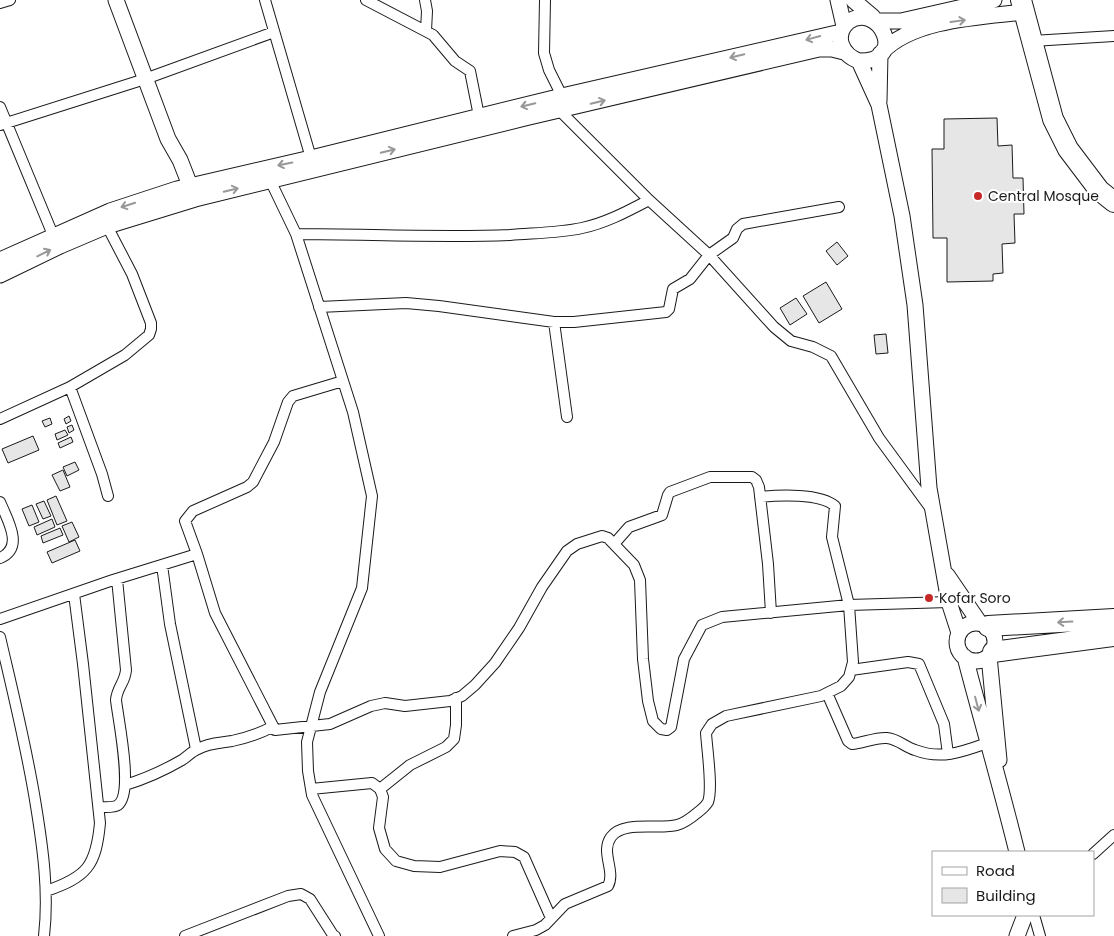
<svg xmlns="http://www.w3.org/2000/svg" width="1114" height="936" viewBox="0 0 1114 936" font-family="Poppins,sans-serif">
	<rect width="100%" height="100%" fill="#fff"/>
	<path fill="#e6e6e6" stroke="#1a1a1a" d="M997 118 998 146 1012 145 1013 178H1023L1024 214H1014L1015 243 1002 244 1003 273 993 274V281L947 282V238H933L932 149H944V119Z
		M837 242 848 256 837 265 826 251Z
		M826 282 842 309 819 323 803 296Z
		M796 298 807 314 790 325 780 308Z
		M886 334 888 353 876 354 874 335Z
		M69 416 71 421 66 424 64 419Z
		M50 418 52 424 45 427 42 421Z
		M72 425 74 430 69 433 67 427Z
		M65 430 68 435 57 440 55 434Z
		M33 436 39 450 8 463 2 449Z
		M71 437 73 442 60 448 58 443Z
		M75 462 79 470 67 476 63 467Z
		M63 470 70 487 60 491 52 475Z
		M56 496 67 521 57 525 47 500Z
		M44 501 51 516 43 519 36 504Z
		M32 505 39 522 29 526 22 509Z
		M52 519 55 527 37 535 34 527Z
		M72 522 79 537 69 542 62 526Z
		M60 528 63 535 43 543 41 536Z
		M75 540 80 551 52 563 47 552Z"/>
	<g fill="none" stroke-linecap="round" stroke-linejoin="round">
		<g stroke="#1a1a1a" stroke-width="12">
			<path id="street" d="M265 0 311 158
				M366 0 433 35 455 61 470 71 479 116
				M425 0 427 11 426 31
				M545 0 544 53 549 70 562 96
				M0 3 10 0
				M1032 41 1114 36
				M0 107 53 235
				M560 111 649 200 709 255 774 327 791 341 813 347 831 356 879 438 931 509
				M0 125 145 79 274 32
				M270 180 296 234 353 412 372 496 362 588 320 692 307 742 308 771 312 795 379 936
				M296 234C367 234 438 238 510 235 533 233 559 233 582 228 606 223 628 211 649 200
				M319 307 406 303 439 306 554 322H574L666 312 669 309 673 289 690 279 709 255 733 238 737 229 743 224 839 207
				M554 322 567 417
				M343 381 293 396 288 402 274 442 253 482 247 487 193 511 185 521 197 554 215 613 275 730 330 724 371 706 385 703 405 706 450 701 462 696 475 685 495 663 519 628 542 587 567 551 577 544 602 536 608 538 634 565 640 580 643 659 648 701 653 721 661 729 667 730 671 727 684 659 702 625 722 617 849 605 949 602
				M70 387 102 474 108 496
				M0 419 70 387 125 355 149 335 151 329V323L132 274 107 226
				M0 502C7 519 25 548 0 558
				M614 544 629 527 662 515 668 495 670 492 710 477H752L756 480 759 487 768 564 771 613
				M162 565 170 624 196 749
				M0 619 113 580 197 554
				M0 637C13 693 27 749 36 806 43 849 49 893 44 936
				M851 670 908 662 919 664 944 724 948 754
				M827 693 848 741 852 744C863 743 876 737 887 738 898 739 905 747 915 750 941 760 962 752 987 743
				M125 785C145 779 163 771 182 760 187 757 192 751 198 749 208 743 220 743 232 741 246 738 259 734 272 727
				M311 789 372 783 380 789 383 797 379 828 385 849 396 861 414 866 440 867 500 851 515 852 524 857 551 918
				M380 789 410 765 446 747 454 739 456 725V698
				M99 807C104 807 114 808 118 805 134 793 118 719 116 700 117 687 125 683 126 670L117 579
				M1093 854 1114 835
				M46 891C87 877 96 866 100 823L83 664 74 594
				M1034 915 1040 936
				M185 936 288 896 301 894 310 899 333 935 335 936
				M513 936 536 930 545 925 565 904 608 886C616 871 600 852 611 837 623 820 659 830 677 825 685 823 691 818 697 813 701 810 705 807 708 802 713 789 707 749 706 733L712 724 726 716 821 696 841 686 849 677 853 662 849 605 832 537 835 506C820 493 779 495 760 497"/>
		</g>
		<g stroke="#1a1a1a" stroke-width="17">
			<path id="secondary" d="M116 0 168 139 180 160 193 193
				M838 0 844 26
				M853 0 873 17
				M879 21H901L994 0
				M882 52C913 19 981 17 1024 12
				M859 61C910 62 878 0 848 22 833 36 842 55 859 61L879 105 902 216 915 305 929 488 949 602 959 633
				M879 101 880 54
				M0 260 110 211 177 189 311 158 562 96 841 32
				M0 275 60 246 107 226 195 199 525 118 819 49H832L844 52
				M947 575 979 622
				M957 642a19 19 0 1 1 38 0a19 19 0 1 1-38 0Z
				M989 656 999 760
				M965 657C982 722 1001 787 1017 852
				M1017 936 1025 915"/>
		</g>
		<g stroke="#1a1a1a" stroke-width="22">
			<path id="highway" d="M1021 0 1053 119 1068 149 1099 190 1114 202
				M988 626 1114 619
				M993 652 1114 636"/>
		</g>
		<use href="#street" stroke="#fff" stroke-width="10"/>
		<use href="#secondary" stroke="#fff" stroke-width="15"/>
		<use href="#highway" stroke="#fff" stroke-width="20"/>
	</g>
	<defs><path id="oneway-shaft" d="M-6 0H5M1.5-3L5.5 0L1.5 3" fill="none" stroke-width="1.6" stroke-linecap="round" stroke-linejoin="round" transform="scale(1.25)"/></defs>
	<g stroke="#989898">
		<use href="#oneway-shaft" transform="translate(958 21) rotate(-8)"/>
		<use href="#oneway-shaft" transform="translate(813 38) rotate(165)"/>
		<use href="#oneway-shaft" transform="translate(737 56) rotate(167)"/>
		<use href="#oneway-shaft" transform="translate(598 102) rotate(-13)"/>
		<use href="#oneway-shaft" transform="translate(528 105) rotate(167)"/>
		<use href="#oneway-shaft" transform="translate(388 151) rotate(-14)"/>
		<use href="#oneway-shaft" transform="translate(285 164) rotate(168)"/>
		<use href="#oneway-shaft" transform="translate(231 190) rotate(-14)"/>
		<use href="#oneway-shaft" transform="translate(128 205) rotate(162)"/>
		<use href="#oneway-shaft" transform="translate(44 253) rotate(-26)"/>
		<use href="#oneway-shaft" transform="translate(1065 622) rotate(177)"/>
		<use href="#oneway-shaft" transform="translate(977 704) rotate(75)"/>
	</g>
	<g fill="#c62828" stroke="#fff" stroke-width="2">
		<circle cx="978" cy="196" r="5"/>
		<circle cx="929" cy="598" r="5"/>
	</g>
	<g text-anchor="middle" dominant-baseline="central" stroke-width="4" stroke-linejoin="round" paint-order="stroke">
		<g font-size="14" fill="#1a1a1a" stroke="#fff" text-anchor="start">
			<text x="988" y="196">Central Mosque</text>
			<text x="939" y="598">Kofar Soro</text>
		</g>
	</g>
	<rect x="932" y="851" width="162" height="65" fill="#ffffff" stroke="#a3a3a3"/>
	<rect x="942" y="867" width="25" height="8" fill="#ffffff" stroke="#a3a3a3"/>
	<text x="976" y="876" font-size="15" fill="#1a1a1a">Road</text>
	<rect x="942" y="888" width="25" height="15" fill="#e6e6e6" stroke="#a3a3a3"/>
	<text x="976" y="901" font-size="15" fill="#1a1a1a">Building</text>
</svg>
